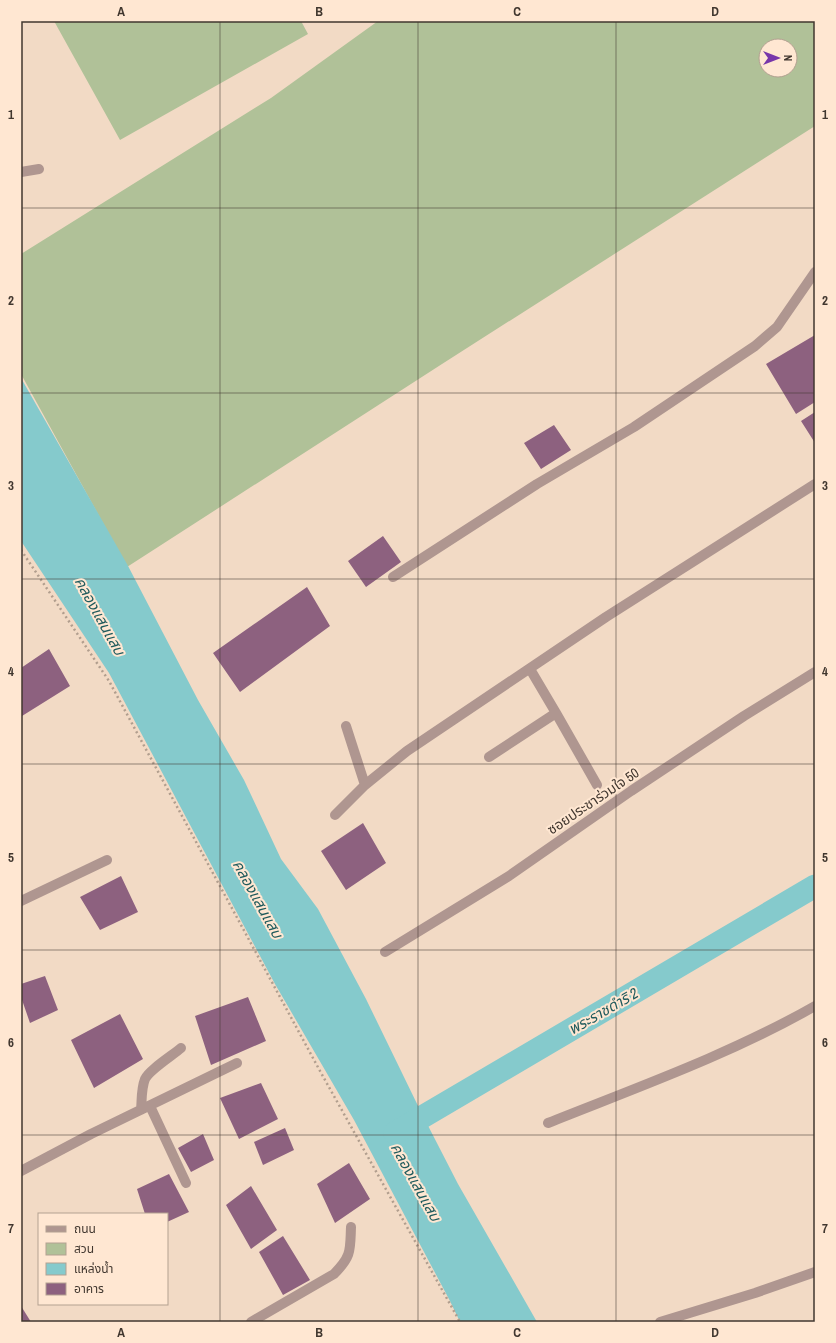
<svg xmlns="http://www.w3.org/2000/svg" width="836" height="1343" viewBox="0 0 836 1343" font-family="'Archivo Narrow','Noto Sans Thai',sans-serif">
	<rect width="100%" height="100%" fill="#f2dac5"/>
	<path fill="#b0c198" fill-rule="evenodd" d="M54 21H301L308 34 120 140Z
		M378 21H815V126L442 364 127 567 21 374V254L271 98ZM766 46H790V70H766Z"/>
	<path fill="#85cacc" d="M21 378 127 564 198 700 244 780 281 859 318 909 366 999 421 1112 458 1184 537 1322H460L450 1301 354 1120 275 984 109 673 21 541Z"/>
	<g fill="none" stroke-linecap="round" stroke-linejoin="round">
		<path stroke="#85cacc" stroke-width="23" d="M395 1133 815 886"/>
	</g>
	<path fill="#8d617f" d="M815 335V402L796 414 766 364Z
		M815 412V443L801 421Z
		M554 425 571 450 541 469 524 443Z
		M383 536 401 562 366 587 348 561Z
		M307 587 330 626 240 692 213 653Z
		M49 649 70 686 22 716 21 713V668Z
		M363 823 386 863 346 890 321 851Z
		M121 876 138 912 100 930 80 897Z
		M45 976 58 1010 30 1023 21 997V984Z
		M248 997 266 1041 211 1065 195 1016Z
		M120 1014 143 1059 94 1088 71 1040Z
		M261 1083 278 1119 239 1139 220 1098Z
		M285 1128 294 1150 263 1165 254 1142Z
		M203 1134 214 1160 191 1172 178 1148Z
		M349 1163 370 1199 335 1223 317 1184Z
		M169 1174 189 1212 167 1222V1214H145L137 1189Z
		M251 1186 277 1230 251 1249 226 1205Z
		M283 1236 310 1280 283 1295 259 1252Z
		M21 1306 31 1322H21Z"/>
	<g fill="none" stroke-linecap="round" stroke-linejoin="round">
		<path stroke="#b19e8e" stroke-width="2.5" stroke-dasharray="2 3" stroke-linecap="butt" d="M21 550 109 681 320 1071 460 1322"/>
		<path stroke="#af9690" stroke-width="10" d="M21 172 39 169
			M393 577 537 484 634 427 755 346 777 327 815 272
			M556 713 597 785
			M346 726 365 785
			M489 757 556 713 530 669
			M335 815 365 785 407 751 606 617 815 484
			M21 901 107 860
			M385 952 509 876 631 791 744 716 815 672
			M150 1106 186 1183
			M141 1110C142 1100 141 1089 145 1079 149 1070 173 1055 181 1048
			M548 1123C638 1087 731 1054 815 1006
			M21 1171 91 1134 237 1063
			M251 1322 334 1274C352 1256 350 1250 351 1227
			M660 1322 755 1293 815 1272"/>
	</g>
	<path fill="none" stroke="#41372f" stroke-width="1" stroke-opacity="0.55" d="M220 21V1322M418 21V1322M616 21V1322M21 208H815M21 393H815M21 579H815M21 764H815M21 950H815M21 1135H815"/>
	<g text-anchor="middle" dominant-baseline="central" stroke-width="4" stroke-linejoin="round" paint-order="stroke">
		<g font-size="14" fill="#41372f" stroke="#ffe7d2">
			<text transform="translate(593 801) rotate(-34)">ซอยประชาร่วมใจ 50</text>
		</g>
		<g font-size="15" font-style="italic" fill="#1f5a5c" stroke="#ffe7d2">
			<text transform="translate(100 616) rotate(61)">คลองแสนแสบ</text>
			<text transform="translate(258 899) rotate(61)">คลองแสนแสบ</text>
			<text transform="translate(603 1011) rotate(-30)">พระราชดำริ 2</text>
			<text transform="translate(416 1182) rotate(61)">คลองแสนแสบ</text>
		</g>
	</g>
	<rect width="836" height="1343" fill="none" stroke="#ffe7d2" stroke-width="44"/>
	<rect x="38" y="1213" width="130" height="92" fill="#ffe7d2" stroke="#b3a191"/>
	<rect x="46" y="1226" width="20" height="6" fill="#af9690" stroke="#b3a191"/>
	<text x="74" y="1233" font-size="12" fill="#41372f">ถนน</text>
	<rect x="46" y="1243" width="20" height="12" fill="#b0c198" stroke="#b3a191"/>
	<text x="74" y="1253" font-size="12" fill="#41372f">สวน</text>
	<rect x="46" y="1263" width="20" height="12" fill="#85cacc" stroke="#b3a191"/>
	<text x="74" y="1273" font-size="12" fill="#41372f">แหล่งน้ำ</text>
	<rect x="46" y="1283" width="20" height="12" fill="#8d617f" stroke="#b3a191"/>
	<text x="74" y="1293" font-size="12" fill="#41372f">อาคาร</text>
	<g transform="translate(778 58) rotate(90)"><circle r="19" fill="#ffe7d2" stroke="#b3a191"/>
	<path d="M0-3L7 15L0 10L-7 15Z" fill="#7836aa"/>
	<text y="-6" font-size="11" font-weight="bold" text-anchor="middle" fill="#41372f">N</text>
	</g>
	<rect x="22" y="22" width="792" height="1299" fill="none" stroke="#41372f" stroke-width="1.5"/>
	<g font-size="13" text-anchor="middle" font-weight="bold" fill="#41372f">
		<text x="121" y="16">A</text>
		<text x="319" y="16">B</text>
		<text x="517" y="16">C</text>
		<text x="715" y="16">D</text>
		<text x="11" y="119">1</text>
		<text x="825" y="119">1</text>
		<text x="11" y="305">2</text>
		<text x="825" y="305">2</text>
		<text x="11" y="490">3</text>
		<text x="825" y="490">3</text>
		<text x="11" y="676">4</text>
		<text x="825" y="676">4</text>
		<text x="11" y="862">5</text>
		<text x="825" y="862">5</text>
		<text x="11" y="1047">6</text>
		<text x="825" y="1047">6</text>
		<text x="11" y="1233">7</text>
		<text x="825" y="1233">7</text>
		<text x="121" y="1337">A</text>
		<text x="319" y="1337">B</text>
		<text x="517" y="1337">C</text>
		<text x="715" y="1337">D</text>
	</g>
</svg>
